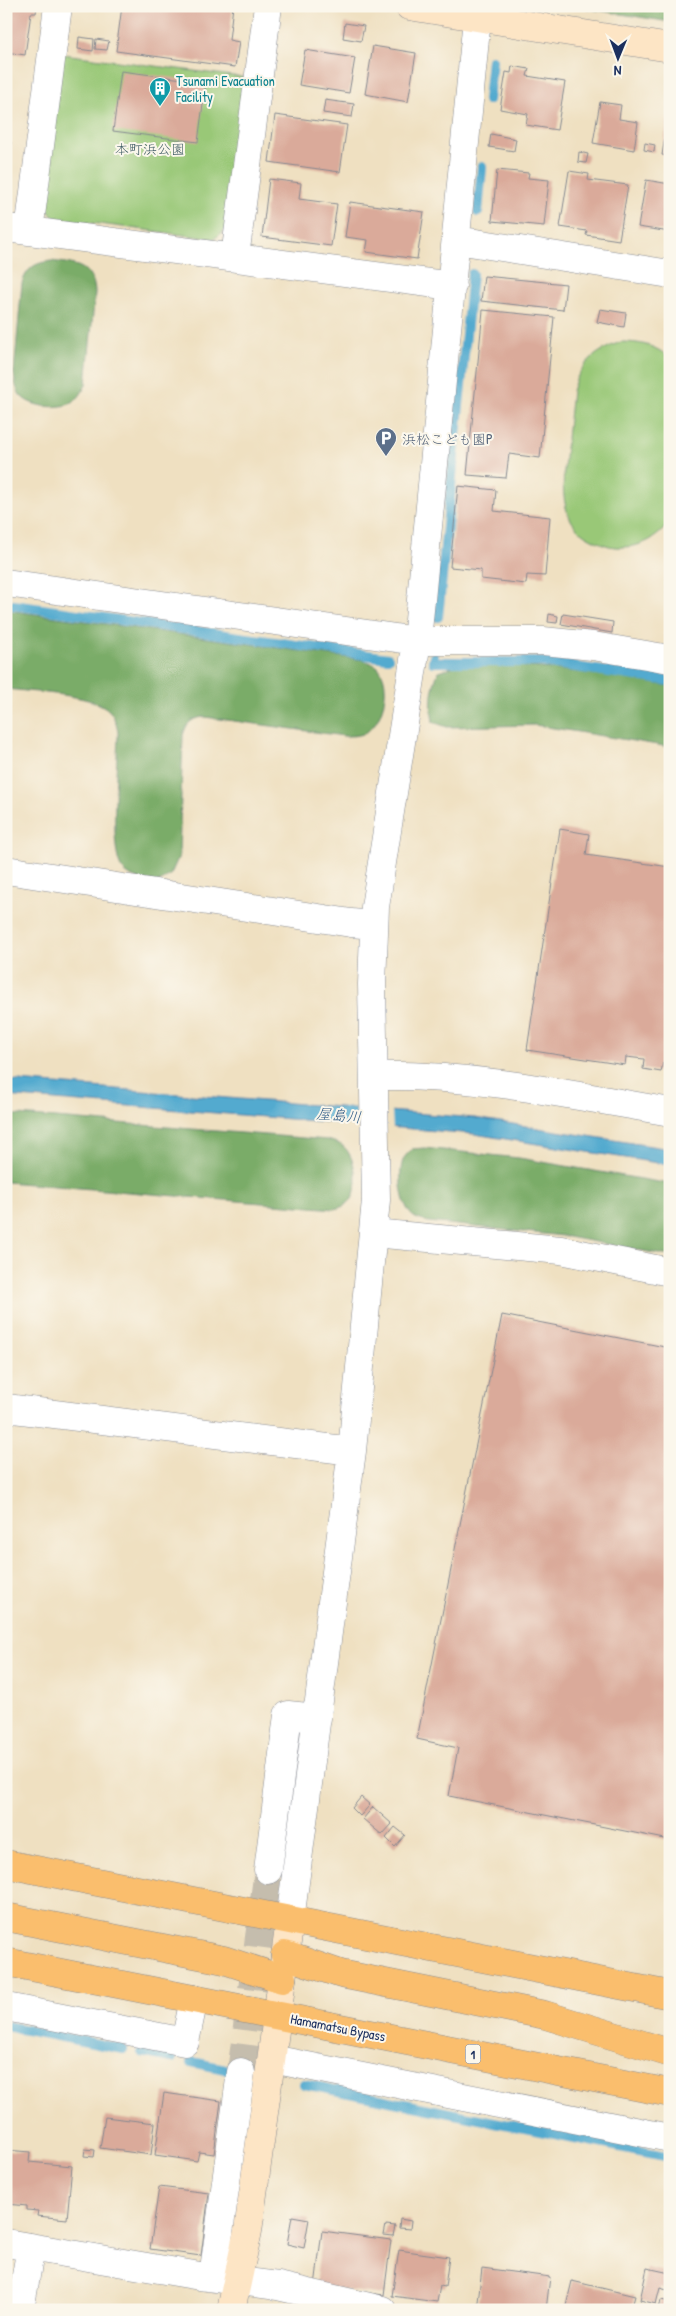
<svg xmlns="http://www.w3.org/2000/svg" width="676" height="2316" viewBox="0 0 676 2316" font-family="'Patrick Hand','Klee One',sans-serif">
	<rect width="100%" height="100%" fill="#fbf7ec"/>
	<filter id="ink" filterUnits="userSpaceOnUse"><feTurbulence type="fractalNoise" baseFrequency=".02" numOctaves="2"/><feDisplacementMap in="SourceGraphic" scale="10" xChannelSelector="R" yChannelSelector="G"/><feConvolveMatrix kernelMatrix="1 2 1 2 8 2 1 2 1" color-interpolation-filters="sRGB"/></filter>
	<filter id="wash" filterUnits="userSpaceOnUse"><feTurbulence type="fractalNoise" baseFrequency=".0096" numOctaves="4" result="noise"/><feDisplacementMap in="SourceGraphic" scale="20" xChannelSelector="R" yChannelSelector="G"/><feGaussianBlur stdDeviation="1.12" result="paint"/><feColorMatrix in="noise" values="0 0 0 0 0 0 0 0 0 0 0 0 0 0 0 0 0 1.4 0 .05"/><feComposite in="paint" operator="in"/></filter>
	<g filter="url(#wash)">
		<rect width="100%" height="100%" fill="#efe0c1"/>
		<path fill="#99c877" stroke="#5a7c6a" d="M63 54 248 78 228 228 214 239 54 218 43 204Z
			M621 342C640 342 655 345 670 358V521C659 538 641 547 622 547 611 548 602 544 592 539 556 522 563 481 566 448 568 429 570 410 572 391 580 364 595 351 621 342Z"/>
		<path fill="#7aac68" stroke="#4a6e63" d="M572 6H670V22Z
			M51 261C74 264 94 265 95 293L86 384C83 392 78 400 69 404 57 409 33 407 23 398 16 392 15 382 14 373L22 283C28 267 35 263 51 261Z
			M6 610 364 660C368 662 375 664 378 667 393 684 383 725 363 734 358 736 349 736 344 736L205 717C192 718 187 722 183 735L179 856 171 874 158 883C144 881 133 880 123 870 108 855 118 757 118 732 116 722 113 711 103 706 83 694 31 692 6 689Z
			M493 665C553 667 611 676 670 686V747L535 725 447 727 433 722C430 703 431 688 439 671L455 666Z
			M6 1114 328 1140C333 1142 339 1143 343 1146 355 1156 360 1185 352 1199 347 1205 342 1207 335 1209L6 1182Z
			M424 1148 519 1158 670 1184V1256L563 1236 429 1222C425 1221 418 1220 414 1217 401 1208 397 1172 404 1158 406 1155 409 1152 412 1149Z"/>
		<path fill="#52aacf" stroke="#366c96" d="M6 1080 475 1118 670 1149V1165L474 1134 6 1096Z"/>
		<path fill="#efe0c1" d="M356 1106 392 1109 393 1129 356 1126Z"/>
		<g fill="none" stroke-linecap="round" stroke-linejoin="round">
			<path stroke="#52aacf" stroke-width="10" d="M488 100 492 60
				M478 212 482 167
				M6 604 388 658
				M438 617 472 274
				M434 657 433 662H542L670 681
				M6 2026 123 2049
				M142 2052 172 2058
				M192 2062 225 2069
				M304 2084 670 2157"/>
		</g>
		<g id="blocks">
			<path fill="#daaa9a" d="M6 6H37L36 13H31L25 55 6 52Z
				M122 6H233L229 40 239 42 235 67 116 51Z
				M345 23 364 26 361 41 343 38Z
				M79 37 94 39 93 51 78 49Z
				M96 39 109 41 107 50 95 49Z
				M373 46 416 53 408 102 365 94Z
				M305 50 355 58 349 93 299 85Z
				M512 66 529 69 527 76 565 82 557 130 526 125 528 114 500 109 506 72 511 73Z
				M121 71 206 82 198 142 113 131Z
				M325 100 354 104 352 117 323 113Z
				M600 102 621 105 619 119 638 122 634 150 593 143Z
				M669 113 670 114V156L662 155Z
				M275 115 347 125 340 172 269 162Z
				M491 134 516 139 514 151 489 147Z
				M6 141 11 142 7 169H6Z
				M645 143 655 145 654 152 644 150Z
				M579 152 588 154 586 163 578 162Z
				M497 170 529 173 528 178 549 180 544 226 492 221Z
				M569 171 589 174 588 180 628 185 619 240 586 235 587 231 560 227Z
				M269 179 301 183 299 199 337 204 331 246 262 237Z
				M646 180 670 184V232L638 227Z
				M350 202 424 212 417 259 366 252 368 240 345 237Z
				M484 276 566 284 563 310 481 301Z
				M600 309 626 313 624 327 597 322Z
				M483 310 554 317 540 458 509 454 506 478 467 475Z
				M458 486 496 490 494 511 550 517 545 576 527 575 526 584 481 579V570L450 567Z
				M549 614 558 616 557 623 548 622Z
				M563 614 613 622 612 633 561 624Z
				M560 829 589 834 586 855 670 867V1063L663 1062 661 1072 643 1069 644 1059 626 1057 625 1065 527 1050Z
				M502 1315 670 1348V1840L449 1796 458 1748 417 1739Z
				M361 1797 370 1805 360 1816 352 1808Z
				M373 1807 392 1824 382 1835 363 1819Z
				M395 1827 405 1835 395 1847 386 1838Z
				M164 2093 221 2101 214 2154 199 2152 197 2161 155 2155Z
				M105 2117 155 2123 151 2155 100 2148Z
				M85 2149 95 2150 94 2157 84 2156Z
				M6 2150 30 2152 29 2162 72 2166 67 2219 37 2216 38 2211 27 2210V2206L6 2204Z
				M159 2187 209 2193 201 2256 150 2249Z
				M292 2216 309 2219 304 2248 287 2244Z
				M400 2219 411 2221 410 2229 399 2228Z
				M386 2225 395 2226 393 2236 384 2235Z
				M322 2231 391 2240 384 2295 315 2286Z
				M399 2250 449 2257 445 2287 440 2286 437 2302 392 2296Z
				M482 2268 550 2277 546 2310H477Z
				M647 2268 670 2273 667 2290 660 2288 656 2304 640 2300Z
				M572 2281 635 2296 631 2310H565Z
				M661 2300 670 2302V2310H659Z"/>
		</g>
	</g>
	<g filter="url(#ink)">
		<use href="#blocks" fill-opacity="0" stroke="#858890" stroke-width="1"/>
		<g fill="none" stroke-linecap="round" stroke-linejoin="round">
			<path stroke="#c5bdad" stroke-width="28" stroke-dasharray="28 14" stroke-linecap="butt" d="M241 2072 268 1870"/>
			<g stroke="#858890" stroke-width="29">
				<path id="street" d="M6 228 452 286
					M29 231 58 6
					M457 240 670 274
					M235 257 268 6
					M6 583 417 641H543L593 646 670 659
					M6 870 351 923 374 925
					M374 1076C473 1074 572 1095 670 1112
					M373 1233 561 1250 670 1272
					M6 1408 352 1451
					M268 1870 288 1715 317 1718
					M290 1920 352 1451 376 1200 372 984 375 907 417 641 477 18
					M6 2007 185 2042 194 1999
					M272 2059 670 2138
					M6 2243 200 2276 278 2286 382 2310
					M213 2277 241 2072
					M20 2310 31 2247"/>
			</g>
			<g stroke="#858890" stroke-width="29">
				<path id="secondary" d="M409 6 670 48
					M231 2310 248 2231 290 1920"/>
			</g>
			<g stroke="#858890" stroke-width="29">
				<path id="highway" d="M6 1864 670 1995
					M6 1917 224 1960 282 1979
					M285 1955 341 1974 545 2015 670 2053
					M6 1962 670 2093"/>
			</g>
			<use href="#street" stroke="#fff" stroke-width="28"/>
			<use href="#secondary" stroke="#fde5c5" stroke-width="28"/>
			<use href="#highway" stroke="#fabe6d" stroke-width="28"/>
		</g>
	</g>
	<defs>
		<g id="building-pin" transform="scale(1.125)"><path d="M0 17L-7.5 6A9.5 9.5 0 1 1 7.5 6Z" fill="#0f9aa8" stroke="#fbf7ec"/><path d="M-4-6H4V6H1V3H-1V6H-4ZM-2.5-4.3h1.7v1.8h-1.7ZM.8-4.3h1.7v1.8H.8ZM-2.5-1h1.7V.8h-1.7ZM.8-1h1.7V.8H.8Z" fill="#fff"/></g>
		<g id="parking-pin" transform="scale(1.125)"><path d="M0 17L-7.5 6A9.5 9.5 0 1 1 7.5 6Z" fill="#5c6f8a" stroke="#fbf7ec"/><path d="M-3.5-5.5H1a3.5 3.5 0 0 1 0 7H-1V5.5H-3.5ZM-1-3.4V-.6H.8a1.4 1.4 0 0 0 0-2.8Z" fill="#fff"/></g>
	</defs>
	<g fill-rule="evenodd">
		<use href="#building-pin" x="160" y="88"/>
		<use href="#parking-pin" x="386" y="438"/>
	</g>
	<g text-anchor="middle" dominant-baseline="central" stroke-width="4" stroke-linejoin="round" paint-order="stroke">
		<rect fill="#fbf7ec" stroke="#5e6b89" stroke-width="1" x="465.5" y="2044.5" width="15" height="19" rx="4"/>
		<g font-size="12" font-weight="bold" fill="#1b2f5e">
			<text x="473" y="2054">1</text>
		</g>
		<g font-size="14" fill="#0d838f" stroke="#fbf7ec" text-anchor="start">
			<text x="176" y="80">Tsunami Evacuation<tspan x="176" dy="16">Facility</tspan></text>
		</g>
		<g font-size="14" fill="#415d66" stroke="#fbf7ec">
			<text x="150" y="148">本町浜公園</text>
		</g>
		<g font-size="14" fill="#4e5e75" stroke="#fbf7ec" text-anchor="start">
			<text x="402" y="438">浜松こども園P</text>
		</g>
		<g font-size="14" fill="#1b2f5e" stroke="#fbf7ec">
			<text transform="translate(338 2027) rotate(11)">Hamamatsu Bypass</text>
		</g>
		<g font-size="15" font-style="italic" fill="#2e5a86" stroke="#fbf7ec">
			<text transform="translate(339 1115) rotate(5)">屋島川</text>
		</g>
	</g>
	<rect width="676" height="2316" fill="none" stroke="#fbf7ec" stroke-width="25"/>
	<g transform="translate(618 58) rotate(181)" stroke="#fbf7ec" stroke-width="4" paint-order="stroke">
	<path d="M0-4L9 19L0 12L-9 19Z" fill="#1b2f5e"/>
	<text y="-8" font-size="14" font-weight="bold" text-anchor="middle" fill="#1b2f5e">N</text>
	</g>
</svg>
